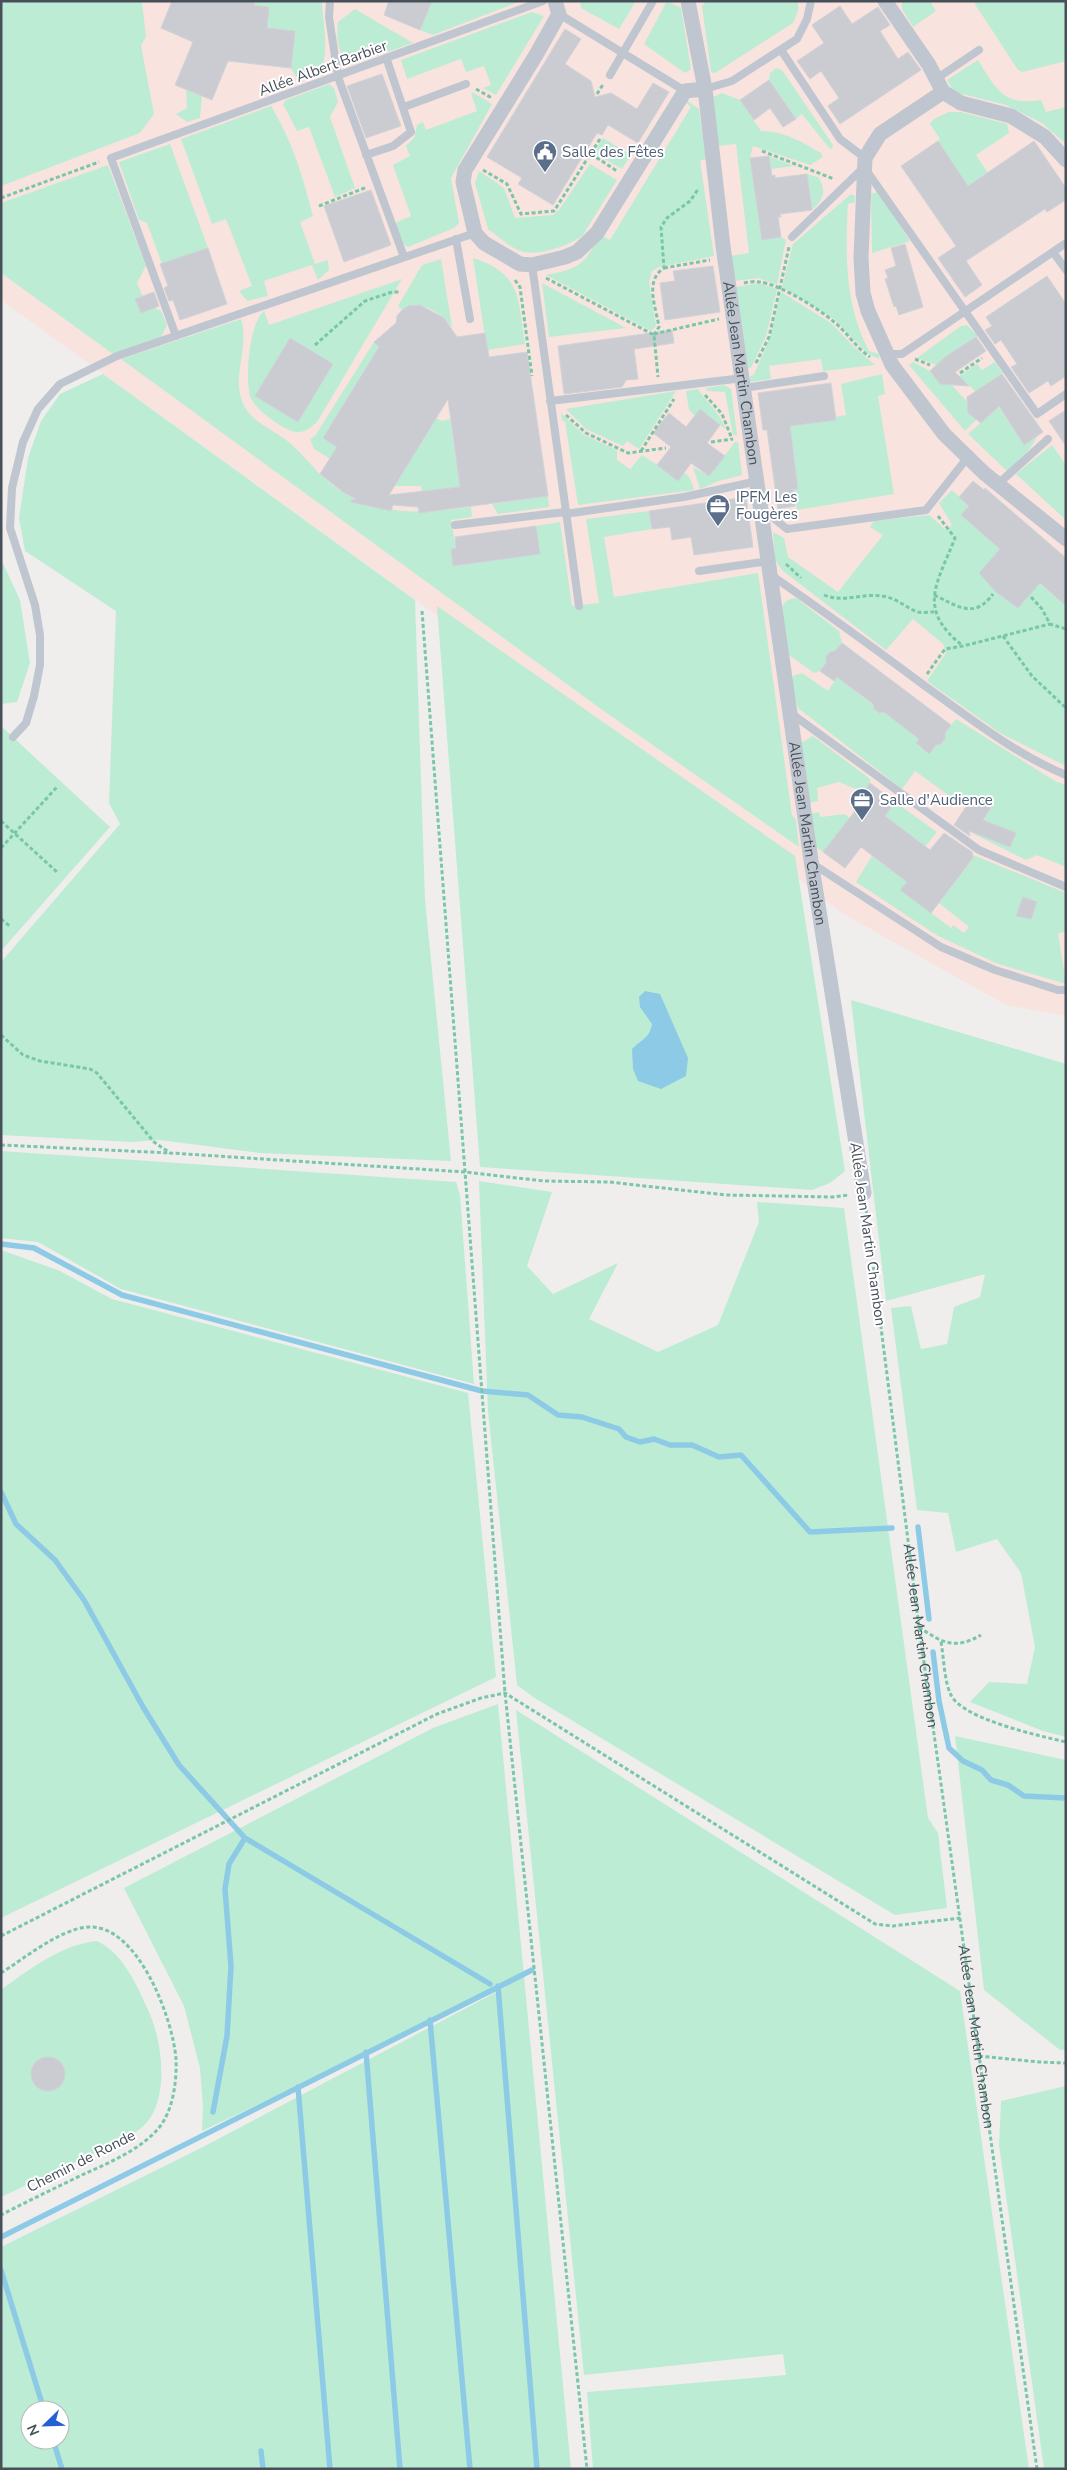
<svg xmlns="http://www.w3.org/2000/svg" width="1067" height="2470" viewBox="0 0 1067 2470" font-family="'Nunito Sans',sans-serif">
	<rect width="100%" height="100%" fill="#f0eded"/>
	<path fill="#f9e3de" d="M1 1H1066V1016L1006 1005 842 913 779 863 1 300Z"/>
	<path fill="#bdecd4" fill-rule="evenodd" d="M1 1H142L146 37 141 45 154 114 140 133 1 186Z
		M255 1H322C322 26 339 85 296 77L291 68 295 31 266 28 269 7 254 5Z
		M432 1H521L433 35 420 30Z
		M580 1H636L619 29 581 8Z
		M667 1 681 8 691 69 685 73 644 44Z
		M706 1H798V11L793 23 715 73 711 72 702 6Z
		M902 1H930L936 11 913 27 902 9Z
		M973 1H1066V61L1022 72 1018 70Z
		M355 9 413 43 355 63C337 57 336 40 338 22Z
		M532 12 544 16 496 95 483 88 491 85 484 66 466 72 461 59 407 79 401 60Z
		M978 60C996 89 1003 106 1041 100L1046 112 1066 107V144L1042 123 1006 105 954 92 947 80Z
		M776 68 782 70 833 145 832 149 829 148 802 114 796 119 769 80 770 73Z
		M329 84 334 88 338 102 330 117 355 188 335 197 309 127 297 131 283 104 286 100Z
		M186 90 202 96 200 118 187 122 176 114 187 108Z
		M472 92 492 104 451 178 459 223 454 228 408 247 402 243 395 223 411 216 393 165 410 156 406 146 414 138 417 125 423 122 426 130 477 111 471 93Z
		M722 93 740 100 761 131C781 130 805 143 821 153L823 157 810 165 753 146 750 158 781 237 786 240 777 285 759 278 734 281 730 256 749 253 736 144 717 146 713 97Z
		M686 100 699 109 706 159 700 161 714 256 659 267 652 271 649 282 656 326 651 331 546 275C581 268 583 265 601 235L610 240 691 107 685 102Z
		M271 106C293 143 302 174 313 216L300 222 315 264 328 260 329 270 318 280 312 265 264 281 268 296 247 301 239 291 252 286 226 219 212 224 181 139Z
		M949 112H961L1007 124 1009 133 976 155 988 173 968 186 938 141 940 139 930 124 934 119Z
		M603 138 631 155 622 169 594 153Z
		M170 144 208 248 162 264 147 223 139 220 119 162Z
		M769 156 794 166 771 169Z
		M590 164 617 180 583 235C570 246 536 257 520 251 509 247 498 236 488 229L475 183 479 171 504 188 515 218 553 215 559 210Z
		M108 165 146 266 137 283 146 304 161 311 167 325 161 337 113 354 1 273V203Z
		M807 174 818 177C827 190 824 199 812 210Z
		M878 192 910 241 872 253 871 194Z
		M851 194 855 196V202L848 204C845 255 845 306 869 351L879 354V359L867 353 834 319 782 287 793 244Z
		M473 258C522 273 518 300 525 344L487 350Z
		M441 259 452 327C440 313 420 297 402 310L398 306 422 265Z
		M402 279 317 422C311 427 305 433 297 432 285 432 253 408 250 396 245 376 249 324 264 311L269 325Z
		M542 283 626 328 549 337Z
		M759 283 777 289 766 336 751 368H748L736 287Z
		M781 292 831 323 853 346 875 365 823 371 821 359 769 366 771 379 750 382V376L754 375 770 337Z
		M241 319C250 346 232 375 242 401 250 423 274 429 290 443 304 455 315 471 330 483 372 517 421 514 471 507L472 517 451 520 456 548 451 549 454 566 539 554 536 526 560 522 572 606 599 603 586 519 649 511 652 529 604 537 614 597 758 573 792 815 796 820 799 847 601 709 121 359Z
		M967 325 978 336 937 365 917 358 961 326Z
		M374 342 384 352 376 428 341 409 323 438 357 459 350 471 314 449 310 439 315 436Z
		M913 362 930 371 940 384 947 380 972 407 968 413 977 419 965 431 909 365Z
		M995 362 1003 373 990 382 1004 402 998 406 1024 445 1030 441 1039 428C1036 447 1021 458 1007 471L968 434 995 410 959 376 977 364 982 370Z
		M103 374 415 600 425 900 451 1161 260 1153 160 1140 131 1142 1 1135V962L120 824 109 803 116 611 25 551 19 518 28 458 41 421 60 394Z
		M882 374 885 394 878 396 894 494 797 510 793 489 798 488 790 426 833 420 835 417 846 415 841 384Z
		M724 385 731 389 737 435H733L725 392 707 391 706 388Z
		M698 389C709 406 719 410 725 429L700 410 695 416 689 410 686 391Z
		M676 391 639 449 627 441 623 446 586 429 566 409Z
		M561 413 584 435 617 450V460L630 469 642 455C647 458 653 463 659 465 677 472 689 466 694 490L578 505 565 421H562Z
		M436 418 442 421 450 419 460 487 422 492 421 486H395Z
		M735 442H738L742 475 719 481 700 489 693 467 709 476Z
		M1052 445 1066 465V520L1016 474Z
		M952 490 969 506 962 515 1007 555 992 559 979 573 1018 608 1031 593 1033 578 1066 606V766L1000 733 927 681 946 653 943 644 913 619 886 650 783 571 775 560 773 532 784 538 788 557 838 592 883 535 870 527 874 521 929 515 946 530 952 525 939 503Z
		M548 496 549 507 498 514 492 504Z
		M1 559 20 600 30 663 17 702 1 704Z
		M796 598 839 631 842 643 835 652H830L826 657 827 662 820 671 814 673 789 655C785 638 769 600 796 598Z
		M437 606 795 856 845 1171 830 1183 812 1190 480 1167Z
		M802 673 828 691 837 677 873 705 874 709 878 713 883 711 919 739 916 744 929 754 937 744H942L945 739 944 734 956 719 1055 781 1066 785V867L1037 855 1026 860 974 834 991 809 973 796 965 807 915 771 902 789 798 708 790 683 793 676Z
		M1 726 110 827 1 951Z
		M813 736 870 779V783L863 792 839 782 817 788 818 801 809 803 801 743Z
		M895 802 937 832 925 847 885 816Z
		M819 812 820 817 845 814 850 818 823 852 816 847 810 814Z
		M973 855 1066 893V932L1058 933 1066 984 998 964 938 936 856 882 872 856 907 882 901 890 951 928 953 925 964 933 969 927 939 903 973 859Z
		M851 1000 1066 1064V1737L1043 1731 970 1702 989 1682 1027 1684 1035 1647 1021 1573 997 1539 956 1552 948 1513 917 1510 891 1308 911 1306 921 1349 947 1344 954 1307 980 1297 985 1274 886 1301Z
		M1 1151 456 1182 460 1195 474 1384 121 1289 38 1242 1 1238Z
		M479 1181 552 1192 527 1266 553 1294 618 1263 589 1319 658 1352 718 1325 759 1222 757 1202 844 1208 928 1818 938 1833 947 1908 895 1915 533 1697 517 1685 488 1411Z
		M1 1250 60 1271 112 1299 468 1393 496 1677 1 1918Z
		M498 1704 571 2469H1V2247L201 2148 508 1986 202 2131 203 2107 200 2068 184 2006 124 1888 433 1728ZM30 2410H60V2440H30Z
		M516 1710 960 1991 1029 2469H593L587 2392 786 2375 783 2354 584 2375Z
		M955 1736 1066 1760V2050H1060L984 1990Z
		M97 1941C123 1953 137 1985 148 2010 163 2041 171 2104 141 2128 127 2140 108 2147 91 2155 61 2169 31 2183 1 2197V1990C28 1970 62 1944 97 1941Z
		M1066 2086V2469H1044L999 2145 1001 2101Z"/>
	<path fill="#8dcae6" d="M645 991 660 994 688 1058 686 1076 661 1089 638 1081 633 1069 632 1049C641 1040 650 1038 652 1024L640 1007 639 997Z"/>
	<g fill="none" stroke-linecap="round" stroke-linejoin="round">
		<path stroke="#8dcae6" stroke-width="5.5" d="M1 1244 34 1248 122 1295 482 1391 528 1395 558 1415 582 1417 619 1429 626 1437 640 1442 654 1439 670 1445H692L719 1457 741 1455 810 1532 892 1528
			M1 1492 16 1524 55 1560 84 1600 143 1707 179 1765 245 1838 490 1984
			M918 1527 929 1619
			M933 1652 939 1701 949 1748 963 1761 982 1770 991 1780 1008 1785 1024 1796 1066 1798
			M498 1986 537 2469
			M430 2020 470 2469
			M366 2052 400 2469
			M298 2087 330 2469
			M213 2112 227 2036 231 1966 225 1889 229 1864 245 1838
			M1 2237 532 1970
			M1 2270 44 2410
			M53 2440 62 2469
			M261 2451 263 2469"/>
	</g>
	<path fill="#caccd2" stroke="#d1d3d8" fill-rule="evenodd" d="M172 1H255L254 5 269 7 267 28 295 31 291 68 228 61 212 100 175 85 193 42 161 28Z
		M389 1H432L420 30 384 15Z
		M840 6 852 24 878 7 890 25 880 31 898 59 908 52 921 70 840 124 828 106 839 98 821 71 810 79 797 61 824 43 812 25Z
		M565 29 581 39 565 64 591 81 595 97 611 93 637 109 653 83 669 92 638 143 608 125 602 135 597 133 553 205 518 184 522 178 487 157Z
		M382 74 401 126 366 138 347 86Z
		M769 80 796 119 783 127 770 108 754 120 740 100Z
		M938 141 968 186 1034 141 1066 188V200L1047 212 1045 209 966 261 982 285 965 297 938 258 956 246 901 166Z
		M769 156 772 176 775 175V178L807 174 812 210 780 214 781 217H778L781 237 762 240 750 158Z
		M371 190 391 245 344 262 324 206Z
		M905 244 923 307 899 315 896 306 894 307 885 279 888 278 885 270 896 266 891 248Z
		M208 248 227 304 180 320 173 300 169 301 164 288 168 286 160 264Z
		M713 266 720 312 665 320 660 283 675 281 673 271Z
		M1047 276 1066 304V376L1051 386 1048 381 1029 393 1011 367 1017 364 1001 340 995 344 985 330 992 326 986 317Z
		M154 292 159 306 141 313 135 299Z
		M420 305 444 318 457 337 485 333 489 357 527 352 548 496 419 513 418 507 393 505 391 511 351 502V500L356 499 343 492 320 474 337 447 323 438 379 347 374 342 396 323 397 316 402 310 408 306ZM448 399 460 487 389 495Z
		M672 330 674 343 634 349 638 379 626 380 622 387 564 394 558 346Z
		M976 337 986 351 955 372 969 386 940 384 930 371 945 357Z
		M290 338 333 364 298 422 255 396Z
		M1002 374 1043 432 1024 445 999 406 981 423 968 413 967 397Z
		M831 383 836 420 790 426 798 489H793L795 506 778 509 767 430H763L758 393Z
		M700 409 720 425 707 443 725 456 709 476 691 463 678 481 657 465 671 447 653 433 669 413 686 427Z
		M1066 410V446L1049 421Z
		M973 481 984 490 985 488 1066 558V606L1040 583 1018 608 996 592 979 573 1000 549 961 515 969 506 959 497Z
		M746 497 753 547 694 555 691 537 672 540 670 527 652 529 649 511Z
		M536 526 540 554 453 566 451 549 456 548 455 537Z
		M842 643 951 725 945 733V739L941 744 936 745 929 754 916 743 919 739 884 712 879 713 874 709 873 704 837 677 834 681 820 671 826 663V657L830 652 835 651Z
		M870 783 895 802 885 816 930 850 944 833 972 852 973 858 931 913 900 890 907 882 861 847 845 868 823 852 862 802 858 799Z
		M973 796 991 808 983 820 1016 833 1010 847 969 831 970 836 954 825Z
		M1023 897 1037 902 1031 919 1016 916Z
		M31 2074a17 17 0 1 1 34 0a17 17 0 1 1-34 0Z"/>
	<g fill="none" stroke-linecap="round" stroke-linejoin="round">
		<g stroke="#78c7a8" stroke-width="3" stroke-dasharray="4 2.5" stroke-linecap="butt">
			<path d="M476 89 492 98"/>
			<path d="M597 94 604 83"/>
			<path d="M762 151 834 179"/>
			<path d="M591 154 617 171"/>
			<path d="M483 170 507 184 521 214 554 211 600 139"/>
			<path d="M1 198 99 162"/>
			<path d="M319 206 367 187"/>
			<path d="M664 268 710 260"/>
			<path d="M546 278 654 335 658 377"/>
			<path d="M515 280 520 287 532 376"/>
			<path d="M744 283C749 282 755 281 760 282 781 285 818 308 834 322 848 333 856 348 870 357"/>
			<path d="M654 334 719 319"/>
			<path d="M654 335 659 327C656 307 644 281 664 268L661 227 667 218 690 201 699 188"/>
			<path d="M315 345 365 301 392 292H401"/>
			<path d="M915 359 930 365"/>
			<path d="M756 363 769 337 789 247"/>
			<path d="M960 373 982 358"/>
			<path d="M705 395 722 414 732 439"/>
			<path d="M566 415 586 433 628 453 666 448"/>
			<path d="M711 442 733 439"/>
			<path d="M641 451 674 399"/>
			<path d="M938 516 955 538C937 584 916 609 963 646"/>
			<path d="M786 564 801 578"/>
			<path d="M824 595C842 603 863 593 882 596 897 598 908 609 918 612 922 613 929 612 934 612"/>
			<path d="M934 595C958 606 974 620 993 594"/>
			<path d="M1031 597 1042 609 1050 624 1066 629"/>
			<path d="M422 611 505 1693 587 2469"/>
			<path d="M1003 636 1032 676 1066 708"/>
			<path d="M927 674 945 649 963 646 1050 624"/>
			<path d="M1 821 58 873"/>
			<path d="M1 848 57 787"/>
			<path d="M1 919 11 927"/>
			<path d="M1 1035 23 1055 40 1061 90 1069 97 1073 154 1142 170 1153 465 1172 544 1181 609 1182 726 1195 833 1197 848 1195"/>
			<path d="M1 1145 170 1153"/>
			<path id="s1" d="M866 1209 919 1627 1037 2469"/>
			<path d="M919 1627C942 1643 955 1650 981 1635"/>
			<path d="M941 1642C944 1658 944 1681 951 1695 962 1719 1040 1736 1066 1742"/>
			<path d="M1 1936 437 1714 481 1698 505 1693 875 1924 893 1926 960 1918"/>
			<path d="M1 1973C25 1958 60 1929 88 1927 138 1924 173 2019 176 2059 177 2081 173 2113 157 2130 138 2151 108 2163 82 2175 55 2188 28 2201 1 2215"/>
			<path d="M979 2056 1039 2062 1066 2063"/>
		</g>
		<path stroke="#bfc6cf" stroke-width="8" d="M330 1 329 17 338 77 404 257
			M559 14 685 91
			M781 50 840 139 865 158
			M610 75 653 1
			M936 79 979 50
			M705 89 732 81 797 39 807 19 811 1
			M404 107 466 84
			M366 155 393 146 411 132 387 60
			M792 237 864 167 1037 414 1066 394
			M456 239 470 319
			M1053 252 1066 270
			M532 265 579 606
			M176 336 111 158 543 1
			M886 354H902L1066 243
			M744 388 824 376
			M550 401 743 378
			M998 484 1048 439
			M762 509 787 529 926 510 968 457
			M565 514 684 497 758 481
			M455 525 565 512
			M699 571 769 561
			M771 575C823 611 874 648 925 686 970 718 1015 754 1066 775
			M792 714 979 850 1066 887
			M13 737 26 723 34 696 40 665V635L35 605 10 528 12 488 23 442 38 409 60 384 117 356 475 233
			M813 864 941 947 995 970 1058 990H1066"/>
		<g stroke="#bfc6cf" stroke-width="15">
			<path d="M555 1 559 14 536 55 465 170 463 182 475 233 484 243 520 264 532 265 565 257 577 252 597 233 685 91 705 89"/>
			<path id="s2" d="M688 1 705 89 723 246 812 867 864 1193"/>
			<path d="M885 1 929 65 943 92 961 103 1011 116 1045 137 1066 160"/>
			<path d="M943 92 880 134 865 158 861 258 863 293 868 311 892 365 944 434 984 473 1066 539"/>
		</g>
	</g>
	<defs>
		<g id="civic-pin" transform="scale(1.25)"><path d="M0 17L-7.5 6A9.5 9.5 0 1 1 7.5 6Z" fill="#5c6f8a" stroke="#fff"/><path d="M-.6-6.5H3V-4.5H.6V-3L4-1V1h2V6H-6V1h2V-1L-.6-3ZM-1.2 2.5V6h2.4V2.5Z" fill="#fff"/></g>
		<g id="office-pin" transform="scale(1.25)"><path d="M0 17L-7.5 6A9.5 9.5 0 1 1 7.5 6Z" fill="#5c6f8a" stroke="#fff"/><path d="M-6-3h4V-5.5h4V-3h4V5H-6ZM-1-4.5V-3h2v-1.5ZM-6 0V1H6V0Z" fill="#fff"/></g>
	</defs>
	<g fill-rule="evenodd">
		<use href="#civic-pin" x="545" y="152"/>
		<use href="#office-pin" x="718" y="506"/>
		<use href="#office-pin" x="862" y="800"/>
	</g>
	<g text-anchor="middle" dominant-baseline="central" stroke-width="4" stroke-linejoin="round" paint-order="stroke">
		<g font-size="15" fill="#474f59" stroke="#fff">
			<text transform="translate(323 68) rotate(-20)">Allée Albert Barbier</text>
			<text stroke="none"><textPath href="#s2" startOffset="376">Allée Jean Martin Chambon</textPath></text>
			<text stroke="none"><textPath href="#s2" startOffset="841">Allée Jean Martin Chambon</textPath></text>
			<text transform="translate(868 1234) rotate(82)">Allée Jean Martin Chambon</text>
			<text stroke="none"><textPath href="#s1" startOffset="430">Allée Jean Martin Chambon</textPath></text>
			<text stroke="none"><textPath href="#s1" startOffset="835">Allée Jean Martin Chambon</textPath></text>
			<text transform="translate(81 2161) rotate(-27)">Chemin de Ronde</text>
		</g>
		<g font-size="15" fill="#4e5e75" stroke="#fff" text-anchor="start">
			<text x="562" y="152">Salle des Fêtes</text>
			<text x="736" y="497">IPFM Les<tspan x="736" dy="17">Fougères</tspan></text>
			<text x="880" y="800">Salle d'Audience</text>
		</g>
	</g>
	<rect width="1067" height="2470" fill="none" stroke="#474f59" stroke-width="5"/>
	<g transform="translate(45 2425) rotate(247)"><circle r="24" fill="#ffffff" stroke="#b5b9bd"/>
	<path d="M0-4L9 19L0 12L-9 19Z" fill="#245fd3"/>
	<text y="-8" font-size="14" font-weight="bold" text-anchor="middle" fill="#474f59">N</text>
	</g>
</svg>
